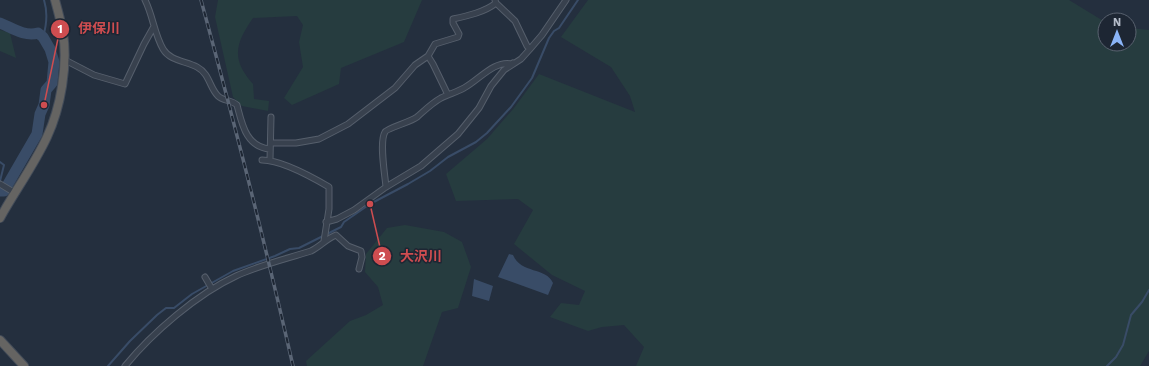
<svg xmlns="http://www.w3.org/2000/svg" width="1149" height="366" viewBox="0 0 1149 366" font-family="'Work Sans','Noto Sans JP',sans-serif">
	<rect width="100%" height="100%" fill="#242f3e"/>
	<path fill="#263c3f" d="M218 0H422L404 42 341 68 339 84 292 105 284 98 303 67 299 42 303 25 297 16 253 18C235 44 231 59 253 84L254 99 269 101 268 111 242 106 233 97 215 17Z
		M588 0H1069L1105 22V44H1129V28L1149 30V351L1140 366H636L644 347 624 325 602 327 588 331 550 317 561 303 579 305 585 291 552 275 514 244 533 210 518 199 456 201 446 174 487 139 514 108 539 74 635 112 630 96 611 67 561 37Z
		M0 30 10 33 16 58 0 51Z
		M405 225 444 232 462 242 471 267 458 308 442 312 423 366H307L306 361 350 321 366 315 383 305 378 287 365 272 366 254 387 228Z"/>
	<path fill="#394c67" d="M509 254 513 255C521 274 546 267 553 283L548 295 498 277Z
		M474 279 493 286 489 301 472 296Z"/>
	<g fill="none" stroke-linecap="round" stroke-linejoin="round">
		<path stroke="#394c67" stroke-width="2" d="M43 37C47 24 48 13 44 0
			M0 162 4 165 0 181
			M108 366 130 341 157 315 166 308H174L192 294 233 271 275 256 290 249 299 248 341 227 344 222 370 204 408 184 430 171 448 157 476 142 487 133 511 107 532 78 549 38 554 31 559 28 578 0
			M1107 366 1116 357 1123 345 1131 315 1142 302 1149 290"/>
		<path stroke="#394c67" stroke-width="11" d="M0 23C12 28 25 37 38 33L43 37 50 49 54 62 52 83 46 90 44 105 40 114 37 134 4 191H0"/>
		<g stroke="#565f6c" stroke-width="7">
			<path id="minor" d="M145 0C153 16 154 33 163 49 170 61 186 61 197 67 210 74 209 87 218 96 223 101 232 100 237 105 242 124 246 147 270 149
				M496 3 515 21 527 46 530 49
				M428 56 435 44 458 37 459 34 453 23V19C467 16 485 12 496 3L495 0
				M65 60 94 75 125 84 144 44 153 28
				M271 143H296L319 139 348 124 395 88 415 65 428 56 433 64 448 95
				M262 160C281 160 312 177 329 187V209L324 241
				M270 160 271 117
				M0 184 15 193
				M386 187C385 175 379 142 385 132 387 128 411 122 417 117 425 110 432 103 441 98 449 94 457 92 464 88 479 80 494 60 512 64L513 63
				M326 222 337 219 354 210 386 187 421 166 458 134 479 108 491 86 504 70 521 59 530 49 542 35 566 0
				M205 277 212 289
				M125 366C152 333 197 294 236 276 260 265 286 259 311 251 321 246 326 239 336 235L348 246 361 251 362 257 359 269"/>
		</g>
		<g stroke="#434c59" stroke-width="10">
			<path id="trunk" d="M0 218C15 191 34 165 47 137 61 107 68 65 63 33 61 22 58 11 55 0
				M0 340 24 366"/>
		</g>
		<use href="#minor" stroke="#38414e" stroke-width="5"/>
		<use href="#trunk" stroke="#656462" stroke-width="8"/>
		<g stroke="#5a6575" stroke-width="3.5">
			<path id="rail" d="M201 0C234 121 265 243 293 366"/>
		</g>
		<use href="#rail" stroke="#1d2633" stroke-width="2" stroke-dasharray="6" stroke-linecap="butt"/>
	</g>
	<path fill="none" stroke="#ce4d50" stroke-width="1.5" d="M44 105L60 29M370 204L382 256"/>
	<g fill="#ce4d50" stroke="#1d2633" stroke-width="1.5">
		<circle cx="44" cy="105" r="4"/>
		<circle cx="370" cy="204" r="4"/>
		<circle cx="60" cy="29" r="10"/>
		<circle cx="382" cy="256" r="10"/>
	</g>
	<g font-size="12" text-anchor="middle" font-weight="bold" fill="#fff">
		<text x="60" y="33">1</text>
		<text x="382" y="260">2</text>
	</g>
	<g font-size="14" text-anchor="middle" font-weight="bold" fill="#ce4d50" stroke="#1d2633" stroke-width="3" stroke-linejoin="round" paint-order="stroke">
		<text x="99" y="33">伊保川</text>
		<text x="421" y="261">大沢川</text>
	</g>
	<g transform="translate(1117 32)"><circle r="19" fill="#1d2633" stroke="#59626f"/>
	<path d="M0-3L7 15L0 10L-7 15Z" fill="#8ab4f8"/>
	<text y="-6" font-size="11" font-weight="bold" text-anchor="middle" fill="#b4bcc9">N</text>
	</g>
</svg>
